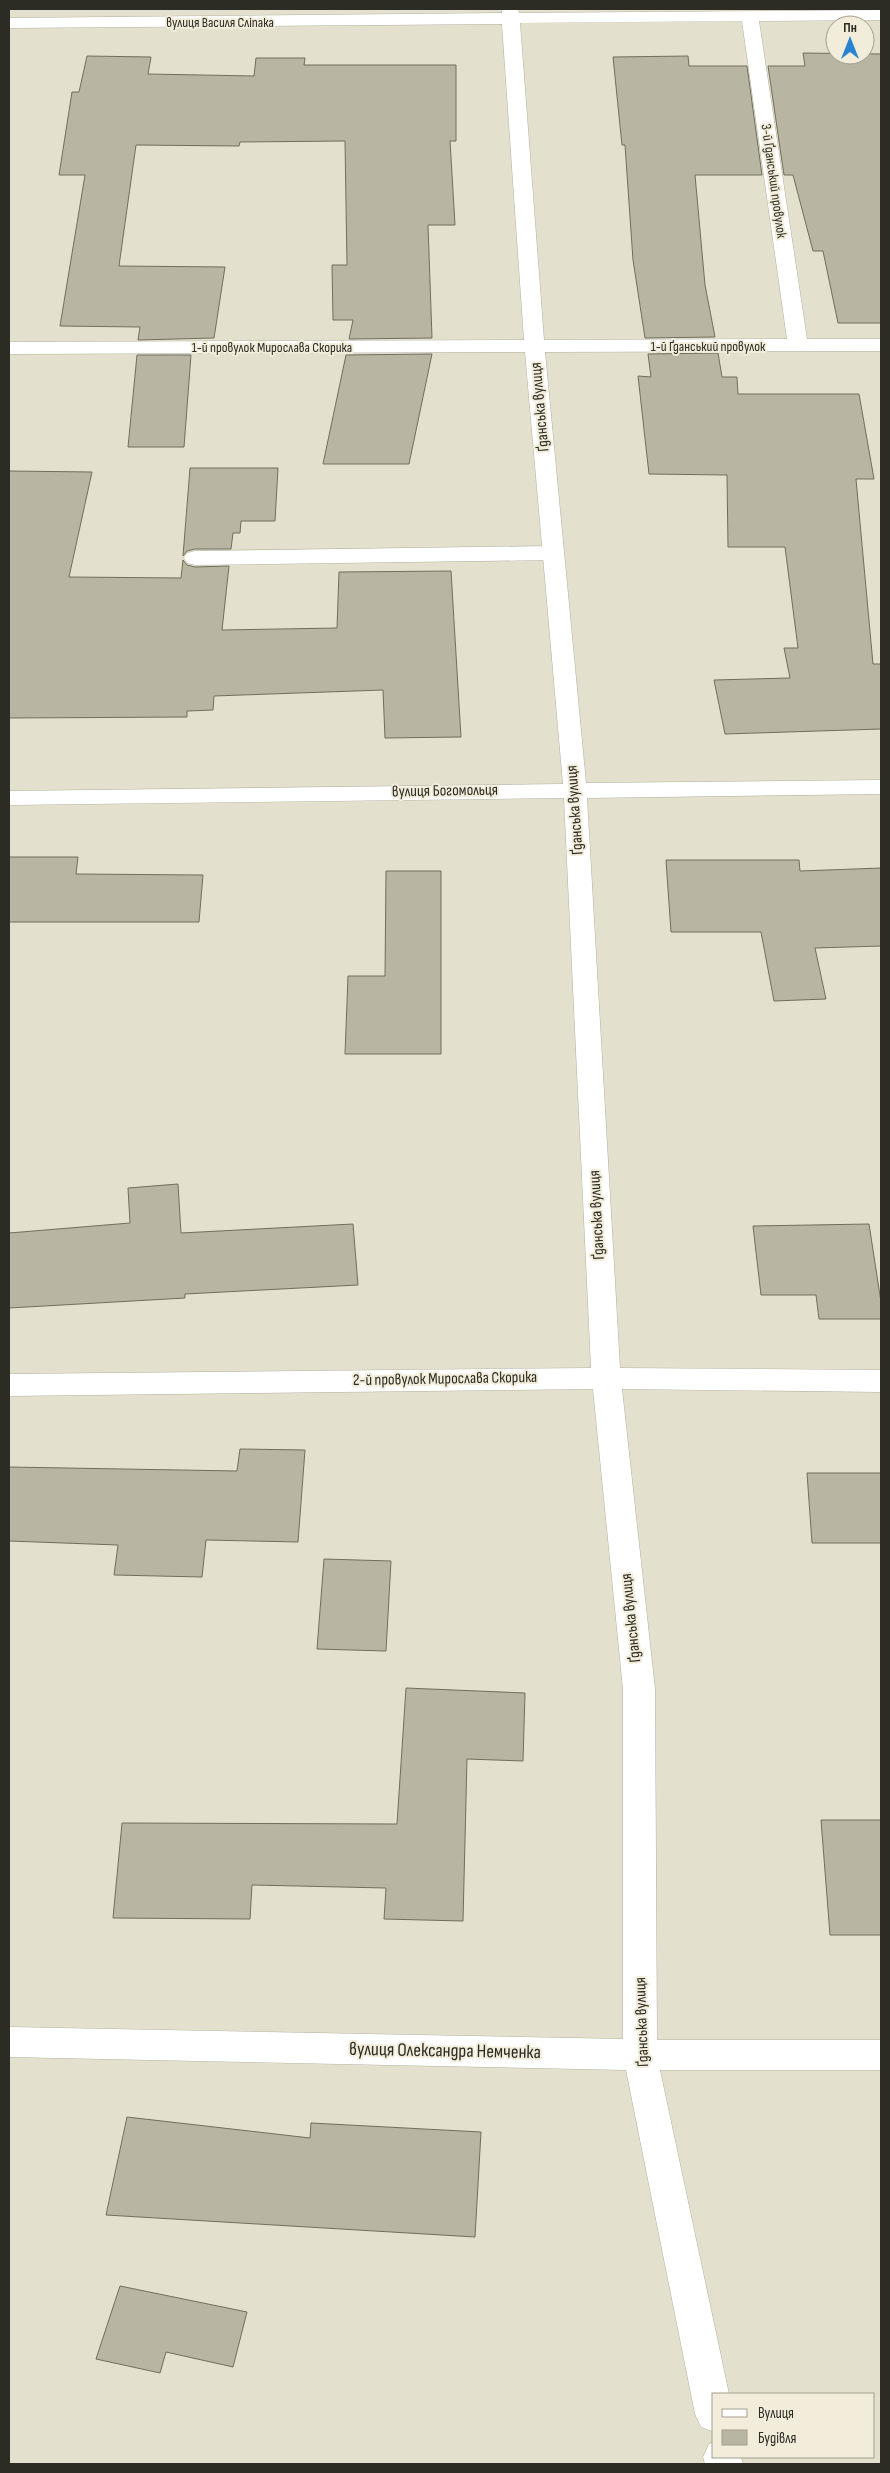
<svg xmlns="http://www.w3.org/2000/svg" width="890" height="2473" viewBox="0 0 890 2473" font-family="'Sofia Sans Condensed',sans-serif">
	<rect width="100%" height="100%" fill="#e3e0cd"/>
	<path fill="#b8b5a3" stroke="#716e5e" d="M803 53 881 54V323H838L823 251H813L793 175H784L768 66H805Z
		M87 56 151 57 148 74 254 76 256 58H305L304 65H456V141H450L455 225H428L432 338 349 339 353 320H333L332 265H347L345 141 240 142 239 146 136 145 119 266 225 267 214 338 138 340 140 327 60 326 85 175H59L72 92H79Z
		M688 56 689 66H747L762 175H695L705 285 715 337 645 338 633 260 625 145H622L613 57Z
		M718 353 722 377H737L738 394H859L874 479H856L873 664H881V729L725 734 714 680 790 678 784 648H798L785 547H728L727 475 649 474 638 376 651 377 648 354Z
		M432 354 409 464H323L346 355Z
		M137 355H191L184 447H128Z
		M190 468H278L275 521H241L240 533H233L231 549H195L187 551 183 556Z
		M9 471 92 472 69 577 181 578 183 560 187 565 195 567 229 566 222 630 337 628 339 572 451 571 461 737 385 738 383 690 214 696 213 710 187 711V717L9 718Z
		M9 857H78L76 874 203 875 199 922H9Z
		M666 860H799L800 871 881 868V946L815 948 826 999 774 1001 761 932H671Z
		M386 871H441V1054H345L348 976H385Z
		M178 1184 181 1233 353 1224 358 1285 185 1294V1298L9 1308V1233L130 1223 128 1188Z
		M869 1224 881 1302V1319H819L816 1295H761L753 1226Z
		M240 1449 305 1450 298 1542 206 1540 202 1577 114 1575 118 1545 9 1541V1467L237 1471Z
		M807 1473H881V1543H812Z
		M324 1559 391 1561 386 1651 317 1649Z
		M406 1688 525 1693 523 1761 467 1759 463 1921 384 1919 386 1888 252 1885 250 1919 113 1918 122 1823 397 1824Z
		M821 1820H881V1935H830Z
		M127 2117 310 2138 311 2123 481 2132 475 2237 106 2215Z
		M120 2286 247 2312 233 2367 166 2352 160 2373 96 2359Z"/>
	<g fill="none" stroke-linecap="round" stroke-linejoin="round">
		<g stroke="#b4b19f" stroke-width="1">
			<path id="service" d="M553 546 561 548 564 553 561 558 553 560 195 565 187 563 184 558 187 553 195 551Z"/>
		</g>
		<g stroke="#b4b19f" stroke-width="1">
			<path id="minor" d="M502 9H518L519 13 881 10V20L759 21 807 339H881V351L545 352 586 783 881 780V794L587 798 620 1368 881 1370V1392L622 1389 655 1689 657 2040H881V2070H660L729 2394H714V2432L701 2427 695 2414 626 2070 9 2057V2027L623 2039V1689L593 1389 9 1396V1374L591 1368 564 798 9 805V791L563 784 525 352 9 354V342L524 340 502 24 9 28V18L502 13ZM742 21 787 339 544 340 520 23Z
				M714 2442V2457H741L743 2464H705L703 2457 709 2444Z"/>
		</g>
		<use href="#service" fill="#fff" fill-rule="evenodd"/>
		<use href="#minor" fill="#fff" fill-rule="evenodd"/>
	</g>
	<g text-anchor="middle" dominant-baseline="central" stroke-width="4" stroke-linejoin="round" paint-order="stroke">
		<g font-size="14" fill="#2c2b24" stroke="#f1edda">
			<text x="220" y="22">вулиця Василя Сліпака</text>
			<text transform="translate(774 181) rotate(82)">3-й Ґданський провулок</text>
			<text x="708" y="346">1-й Ґданський провулок</text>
			<text x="272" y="347">1-й провулок Мирослава Скорика</text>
		</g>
		<g font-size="16" fill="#2c2b24" stroke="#f1edda">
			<text transform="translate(540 407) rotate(-95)">Ґданська вулиця</text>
			<text transform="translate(445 791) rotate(-1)">вулиця Богомольця</text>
			<text transform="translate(575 810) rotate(-94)">Ґданська вулиця</text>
			<text transform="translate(597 1215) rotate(-93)">Ґданська вулиця</text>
			<text transform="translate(445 1379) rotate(-1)">2-й провулок Мирослава Скорика</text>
			<text transform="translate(631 1618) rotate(-96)">Ґданська вулиця</text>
			<text transform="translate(642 2022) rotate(-92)">Ґданська вулиця</text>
		</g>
		<g font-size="19" fill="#2c2b24" stroke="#f1edda">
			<text transform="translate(445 2051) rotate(1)">вулиця Олександра Немченка</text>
		</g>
	</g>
	<rect width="890" height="2473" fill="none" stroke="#2c2b24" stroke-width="20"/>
	<rect x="712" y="2393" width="162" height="65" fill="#f1edda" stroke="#a29f91"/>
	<rect x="722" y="2409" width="25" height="8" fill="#ffffff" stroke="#a29f91"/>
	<text x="758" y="2418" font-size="15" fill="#2c2b24">Вулиця</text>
	<rect x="722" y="2430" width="25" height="15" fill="#b8b5a3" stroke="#a29f91"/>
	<text x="758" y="2443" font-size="15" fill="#2c2b24">Будівля</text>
	<g transform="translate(850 40)"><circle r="24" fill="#f1edda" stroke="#a29f91"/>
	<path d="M0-4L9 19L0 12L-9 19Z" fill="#2883d0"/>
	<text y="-8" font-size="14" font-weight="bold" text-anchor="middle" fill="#2c2b24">Пн</text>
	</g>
</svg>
